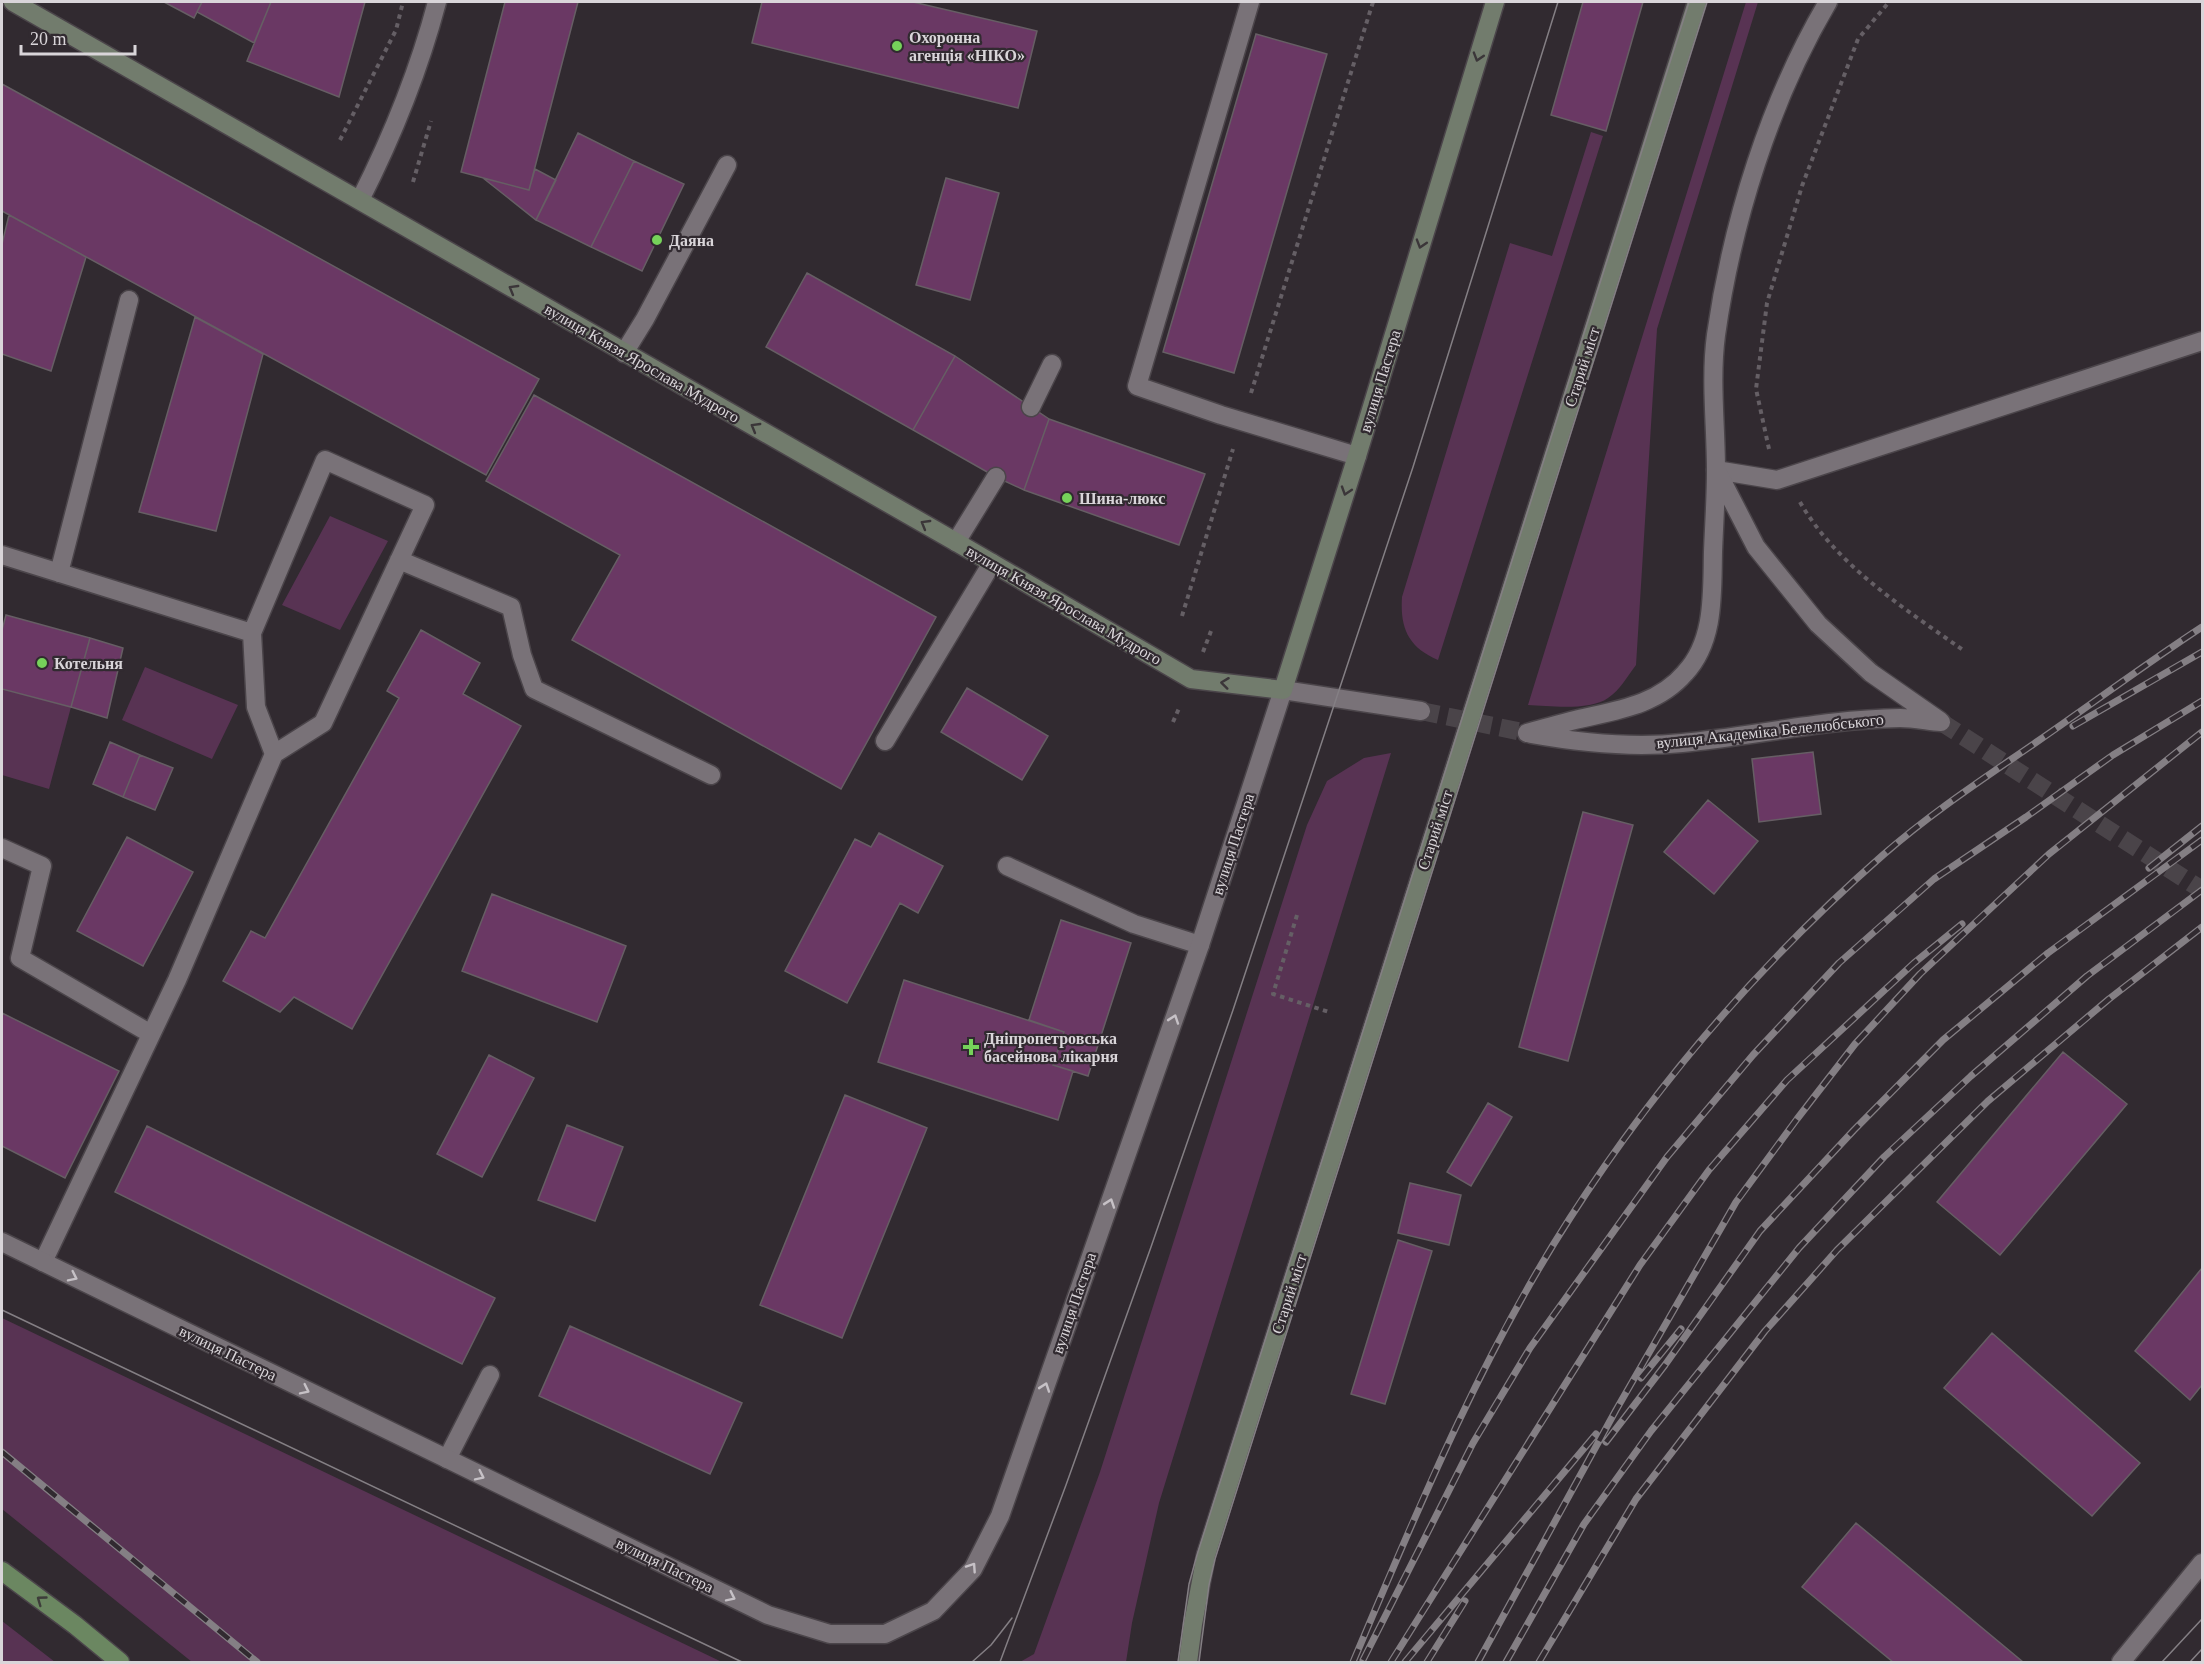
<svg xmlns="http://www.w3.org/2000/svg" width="2204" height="1664" viewBox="0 0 2204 1664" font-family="Georgia,serif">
	<rect width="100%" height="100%" fill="#312a30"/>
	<path fill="#583353" d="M1746 2H1758L1657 329 1636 665C1627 677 1620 690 1608 698 1590 711 1550 706 1528 705Z
		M1591 132 1603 136 1438 660C1408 647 1400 628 1402 597L1510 243 1552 256Z
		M330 516 388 541 340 630 282 605Z
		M145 667 238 705 212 759 122 720Z
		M2 689 71 707 49 789 2 775Z
		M1391 753 1159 1503 1132 1623 1126 1662H1020L1034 1654 1100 1472 1307 825 1327 781 1364 758Z
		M2 1318 722 1662H192L2 1509Z
		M2 1621 55 1662H2Z"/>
	<path fill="#6a3864" stroke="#665e64" stroke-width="1.5" d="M164 2H202L194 18Z
		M202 2H271L254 43 197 12Z
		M271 2H365L339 97 247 61Z
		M505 2H578L529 190 461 172Z
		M762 2H913L1037 31 1018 108 752 43Z
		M1583 2H1643L1606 131 1551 115Z
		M1256 34 1327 54 1234 373 1163 352Z
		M2 84 539 379 486 475 2 211Z
		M578 133 634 161 591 247 536 220Z
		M634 161 684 184 642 271 591 247Z
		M535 169 556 180 536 220 483 178 529 190Z
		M946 178 999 193 970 300 916 285Z
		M9 215 86 257 51 371 2 354V244Z
		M807 273 955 356 913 430 766 347Z
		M195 317 263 354 216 531 139 512Z
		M955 356 1049 419 1024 490 996 477 913 430Z
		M534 395 936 617 841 789 572 640 620 555 486 481Z
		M1049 419 1205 474 1179 545 1024 490Z
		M6 615 90 638 71 707 2 689V630Z
		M421 630 480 663 463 694 521 726 352 1029 294 997 280 1012 223 981 251 931 265 938 399 698 387 691Z
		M90 638 123 648 107 718 71 707Z
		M967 688 1048 736 1022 780 941 732Z
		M110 742 140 755 123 797 93 784Z
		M1813 752 1821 814 1759 822 1752 759Z
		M140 755 173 768 155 810 123 797Z
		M1708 800 1758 841 1714 894 1664 852Z
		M1583 812 1633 825 1568 1061 1519 1047Z
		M879 833 943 866 918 913 900 903 847 1003 785 971 855 839 871 847Z
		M127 837 193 872 143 966 77 931Z
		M492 894 626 946 597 1022 462 971Z
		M1061 920 1131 943 1088 1076 1053 1065 1064 1032 1029 1020Z
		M904 980 1064 1032 1053 1065 1073 1071 1058 1120 878 1062Z
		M2 1013 119 1071 65 1178 2 1146Z
		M2063 1052 2127 1104 2000 1255 1937 1202Z
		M489 1055 534 1078 482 1177 437 1154Z
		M845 1095 927 1128 842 1338 760 1305Z
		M1488 1103 1512 1117 1471 1186 1447 1172Z
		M567 1125 623 1147 595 1221 538 1200Z
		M147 1126 495 1298 462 1364 115 1192Z
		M1410 1183 1461 1195 1449 1245 1398 1233Z
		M1398 1240 1432 1251 1385 1404 1351 1394Z
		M2202 1268V1385L2190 1400 2135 1351Z
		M570 1326 742 1403 710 1474 539 1396Z
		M1992 1333 2140 1463 2092 1516 1944 1388Z
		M1856 1523 2023 1662H1893L1802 1587Z"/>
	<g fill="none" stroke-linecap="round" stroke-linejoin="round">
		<path stroke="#4a4449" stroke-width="18" stroke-dasharray="18 9" stroke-linecap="butt" d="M1421 711 1527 733
			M1941 722 2202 890"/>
		<g stroke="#4b454a" stroke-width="21">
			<path id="service" d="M1250 2 1137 386 1221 415 1357 456
				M624 353 645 319 727 165
				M1031 407 1052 364
				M1716 470 1777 480 2202 341
				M956 542 996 477
				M2 555 252 633
				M399 560 511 607 522 655 534 689 711 775
				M59 573 129 300
				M885 741 992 563
				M2 848 42 866 20 958 151 1034
				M1007 866 1134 924 1200 945
				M43 1262 177 980 274 754 256 707 252 633 325 460 425 505 323 723 274 754
				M447 1459 490 1375
				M2121 1662 2202 1563"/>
		</g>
		<g stroke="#4b454a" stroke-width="21">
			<path id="minor" d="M360 200C392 137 419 70 437 2
				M2 1242 768 1615 830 1634H885L933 1611 973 1569 1000 1516 1200 945 1283 690"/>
		</g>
		<g stroke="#4b454a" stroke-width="21">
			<path id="tertiary" d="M1718 473 1756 547 1818 624 1871 673 1940 721
				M1283 690 1421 711
				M1527 733C1541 729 1556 725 1571 721 1611 711 1656 707 1685 673 1715 641 1712 593 1713 552 1714 525 1716 498 1716 471 1716 425 1710 380 1716 335 1732 222 1770 100 1828 2
				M1531 734C1581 743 1632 748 1682 743 1754 736 1827 719 1900 718 1914 718 1928 721 1941 722"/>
		</g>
		<g stroke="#4b454a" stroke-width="21">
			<path id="secondary" d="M13 2 956 542 1191 679 1283 690 1357 456 1495 2
				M1188 1662 1193 1624 1206 1555 1697 2"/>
		</g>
		<g stroke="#4b454a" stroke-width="21">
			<path id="primary" d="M2 1571 75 1625 120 1662"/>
		</g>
		<path stroke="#655f65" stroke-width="4" stroke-dasharray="4.5 4.5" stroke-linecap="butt" d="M340 140 396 30 403 2
			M413 182 431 121
			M1251 393 1373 2
			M1769 449 1756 389 1767 303 1802 186 1858 39 1889 2
			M1800 502C1836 565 1905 609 1963 650
			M1182 616 1233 449
			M1203 652 1211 631
			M1173 722 1180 706
			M1297 915 1273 994 1329 1012"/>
		<use href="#service" stroke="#797278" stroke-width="18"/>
		<use href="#minor" stroke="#797278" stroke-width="18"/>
		<use href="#tertiary" stroke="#797278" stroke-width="18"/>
		<use href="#secondary" stroke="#727c6d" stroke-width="18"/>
		<use href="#primary" stroke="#6b8761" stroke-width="18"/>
		<path stroke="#847f84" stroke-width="1.5" d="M2 1310 742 1662
			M972 1662 991 1645 1012 1618
			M1000 1662 1066 1485 1151 1247 1233 1010 1413 467 1558 2
			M1178 1662 1189 1584 1197 1555 1689 2
			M1199 1662 1209 1585 1215 1559 1707 2
			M2162 1662 2202 1619
			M2190 1662 2202 1649"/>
		<g stroke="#847f84" stroke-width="7">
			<path id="rail" d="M2073 726 2202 652
				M2149 868 2202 826
				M1641 1378 1681 1329
				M1606 1442 1665 1365 1760 1231 1854 1130 1943 1040 2048 953 2202 840
				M2 1452 257 1662
				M1363 1660 1473 1443 1530 1348 1667 1157 1753 1055 1839 963 1934 879 2026 817 2113 755 2202 701
				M1353 1662C1417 1511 1481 1356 1570 1218 1657 1083 1763 960 1883 855 1932 812 1986 777 2038 741 2093 703 2147 663 2202 627
				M1391 1662 1640 1265 1709 1170 1787 1080 1914 963 1962 924
				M1405 1662 1596 1434
				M1427 1662 1465 1601
				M1478 1662 1616 1410 1736 1202 1797 1119 1855 1044 1920 974 2049 854 2202 732
				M1506 1662 1584 1524 1651 1431 1799 1248 1884 1157 1971 1076 2087 976 2202 890
				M1539 1662 1636 1499 1765 1331 1837 1250 1988 1101 2109 999 2202 927"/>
		</g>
		<use href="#rail" stroke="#312a30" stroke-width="4.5" stroke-dasharray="14" stroke-linecap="butt"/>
	</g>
	<defs><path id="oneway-chevron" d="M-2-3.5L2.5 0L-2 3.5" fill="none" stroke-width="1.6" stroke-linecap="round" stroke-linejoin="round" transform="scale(1.5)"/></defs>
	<g stroke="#3b3639">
		<use href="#oneway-chevron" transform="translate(1478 57) rotate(107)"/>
		<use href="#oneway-chevron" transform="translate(1421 244) rotate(107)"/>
		<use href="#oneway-chevron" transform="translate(513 289) rotate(-150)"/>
		<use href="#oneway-chevron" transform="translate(755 427) rotate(-150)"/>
		<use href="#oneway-chevron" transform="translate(1346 491) rotate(108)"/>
		<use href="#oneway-chevron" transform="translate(925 524) rotate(-150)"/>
		<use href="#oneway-chevron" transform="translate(1225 683) rotate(-173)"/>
	</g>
	<g stroke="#c6c1c6">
		<use href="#oneway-chevron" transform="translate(1174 1019) rotate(-71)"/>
		<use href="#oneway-chevron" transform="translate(1110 1203) rotate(-71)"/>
		<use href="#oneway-chevron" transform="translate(73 1277) rotate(26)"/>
		<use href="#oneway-chevron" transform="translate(1045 1387) rotate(-71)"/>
		<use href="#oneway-chevron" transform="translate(305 1390) rotate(26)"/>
		<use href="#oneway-chevron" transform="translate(480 1476) rotate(26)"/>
		<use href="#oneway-chevron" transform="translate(972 1567) rotate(-56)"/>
		<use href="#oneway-chevron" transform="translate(731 1597) rotate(26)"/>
	</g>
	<use stroke="#3d3d3a" href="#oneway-chevron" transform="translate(41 1600) rotate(-144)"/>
	<g fill="#76d25a" stroke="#312a30" stroke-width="2">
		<circle cx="897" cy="46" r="6"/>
		<circle cx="657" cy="240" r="6"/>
		<circle cx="1067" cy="498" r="6"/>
		<circle cx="42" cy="663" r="6"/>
		<path d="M968 1038h6v6h6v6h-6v6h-6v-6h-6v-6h6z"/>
	</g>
	<g text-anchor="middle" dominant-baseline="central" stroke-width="4.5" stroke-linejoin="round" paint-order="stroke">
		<g font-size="16" font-weight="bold" fill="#d9d5d9" stroke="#312a30" text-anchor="start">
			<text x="909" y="37">Охоронна<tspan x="909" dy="18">агенція «НІКО»</tspan></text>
			<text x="669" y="240">Даяна</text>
			<text x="1079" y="498">Шина-люкс</text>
			<text x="54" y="663">Котельня</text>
			<text x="984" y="1038">Дніпропетровська<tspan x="984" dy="18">басейнова лікарня</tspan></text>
		</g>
		<g font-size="16" fill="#d9d5d9" stroke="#312a30">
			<text transform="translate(642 363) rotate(30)">вулиця Князя Ярослава Мудрого</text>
			<text transform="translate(1582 367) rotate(-72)">Старий міст</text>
			<text transform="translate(1380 381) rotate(-73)">вулиця Пастера</text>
			<text transform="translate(1064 605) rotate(30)">вулиця Князя Ярослава Мудрого</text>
			<text transform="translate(1770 731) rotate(-6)">вулиця Академіка Белелюбського</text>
			<text transform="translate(1435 830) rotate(-72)">Старий міст</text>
			<text transform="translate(1233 844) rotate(-72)">вулиця Пастера</text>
			<text transform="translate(1289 1294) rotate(-72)">Старий міст</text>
			<text transform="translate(1074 1303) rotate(-71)">вулиця Пастера</text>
			<text transform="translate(228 1353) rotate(26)">вулиця Пастера</text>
			<text transform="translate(665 1565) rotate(26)">вулиця Пастера</text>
		</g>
	</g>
	<rect width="2204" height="1664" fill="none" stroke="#d9d5d9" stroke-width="6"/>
	<path d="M21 45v9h114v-9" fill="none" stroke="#d9d5d9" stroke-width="3"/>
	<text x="30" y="45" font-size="18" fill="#d9d5d9" stroke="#312a30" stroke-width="4.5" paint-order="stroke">20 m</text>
</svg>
